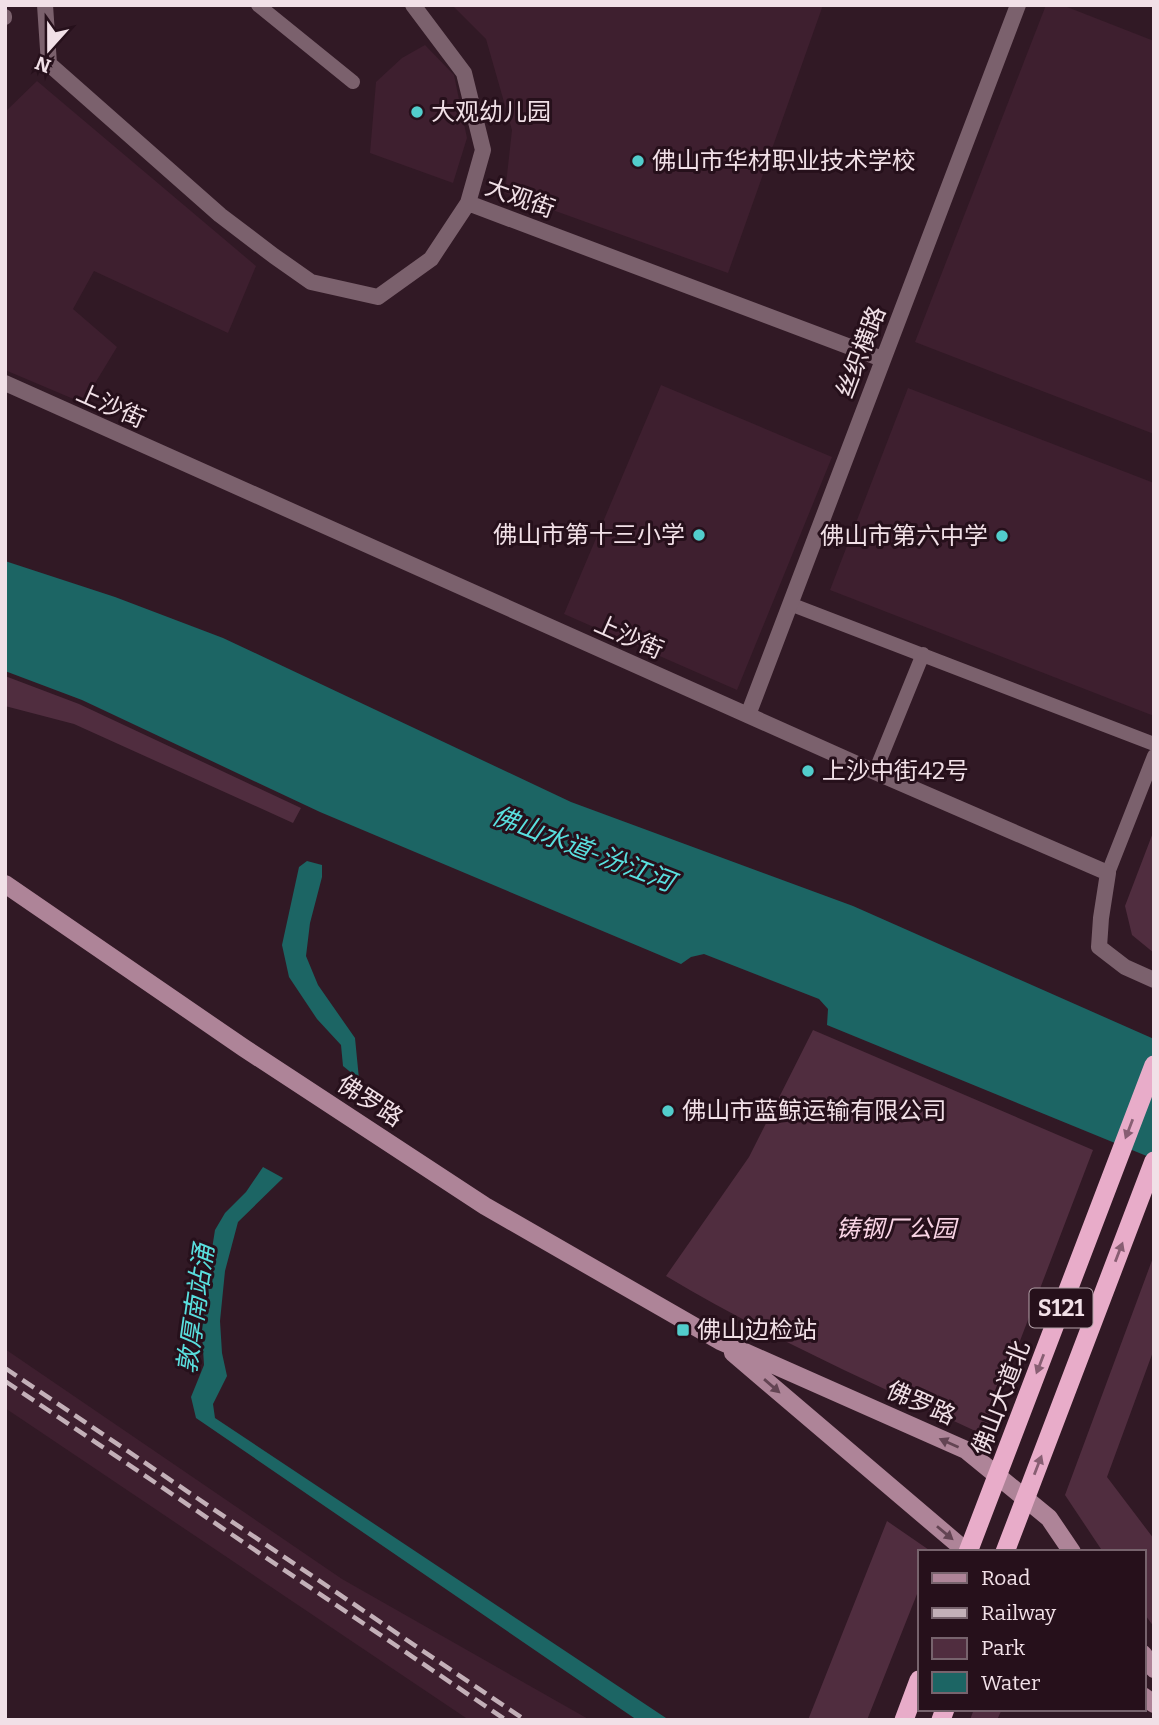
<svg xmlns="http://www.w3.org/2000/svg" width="1159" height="1725" viewBox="0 0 1159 1725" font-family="Bitter,'Noto Sans SC',serif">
	<rect width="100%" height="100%" fill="#311925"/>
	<path fill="#3e1f2f" d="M452 5H823L728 273 505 193 512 130 486 39Z
		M1046 5H1062L1154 41V434L915 342Z
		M425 45 454 75 467 138 453 183 370 153 376 82 402 58Z
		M37 81 256 266 228 333 94 271 73 309 117 347 83 403 5 370V112Z
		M661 385 832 457 737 690 564 614Z
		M908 388 1154 483V716L830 590Z
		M5 1349 342 1579 590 1720H469L5 1408Z"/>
	<path fill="#502d3f" d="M5 676 79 704 301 808 293 823 74 724 5 706Z
		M1154 830V953L1132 935 1125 906Z
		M813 1030 1093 1150 984 1435C876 1385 768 1337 666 1276L749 1157Z
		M1154 1255V1349L1107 1477 1154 1539V1627L1143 1612V1552H1103L1065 1495Z
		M887 1521 932 1552H919V1589L867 1720H808Z
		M974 1709H1002L997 1720H970Z"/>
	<path fill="#1c6564" d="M5 561 115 597 223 638 571 802 853 906 1154 1039V1159L827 1025 828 1009 819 999 704 954 691 957 681 964 320 812 82 700 5 671Z
		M307 861 322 865V877L310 923 306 956 318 985 355 1038 359 1079 343 1066 341 1045 317 1019 289 977 282 945 299 867Z
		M263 1167 283 1178 238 1222 225 1271 220 1321 222 1353 227 1376 213 1404 215 1418 669 1720H637L196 1418 191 1397 204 1365 201 1318 215 1230 225 1213 246 1192Z"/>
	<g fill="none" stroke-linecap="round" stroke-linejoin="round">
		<path stroke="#7b616d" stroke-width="14" d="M258 5 353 82
			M5 16V18
			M790 604 1154 744
			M875 772 923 654
			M1108 873 1154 756"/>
		<path stroke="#7b616d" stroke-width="16" d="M45 5 49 64 220 215 274 256 311 282 378 297 431 259 468 203 882 359
			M413 5 464 73 483 150 468 203
			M5 383 875 772 1108 873 1101 918 1099 947 1125 967 1154 980
			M748 715 1018 5"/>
		<path stroke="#ae8498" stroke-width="18" d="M5 884 244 1048 485 1206 720 1341 966 1450 1049 1518 1072 1552
			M733 1353 967 1552
			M1143 1654 1154 1669
			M1143 1696 1154 1704"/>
		<path stroke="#e8acc9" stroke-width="19" d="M904 1720 919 1680
			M941 1720 945 1709"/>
		<path stroke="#c3b0b8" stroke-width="4.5" stroke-dasharray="14 7" stroke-linecap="butt" d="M5 1368 525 1720
			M5 1381 506 1720"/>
		<path stroke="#e8acc9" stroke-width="19" d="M968 1552 1154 1065
			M1005 1552 1154 1161"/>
	</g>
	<defs><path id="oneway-solid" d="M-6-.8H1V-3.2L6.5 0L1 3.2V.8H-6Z" transform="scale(1.75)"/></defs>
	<g fill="#875e72">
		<use href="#oneway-solid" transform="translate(1129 1129) rotate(111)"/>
		<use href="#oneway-solid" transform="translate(1119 1252) rotate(-69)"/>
		<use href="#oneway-solid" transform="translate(1040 1364) rotate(111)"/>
		<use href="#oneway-solid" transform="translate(1038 1465) rotate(-69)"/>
	</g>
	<g fill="#634453">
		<use href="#oneway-solid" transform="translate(772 1386) rotate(41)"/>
		<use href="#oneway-solid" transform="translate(949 1443) rotate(-156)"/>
		<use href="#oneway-solid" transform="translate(945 1533) rotate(40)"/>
	</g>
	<g fill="#52cdcc" stroke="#26101b" stroke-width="2.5">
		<circle cx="417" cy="112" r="7"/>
		<circle cx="638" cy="161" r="7"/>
		<circle cx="699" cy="535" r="7"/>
		<circle cx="1002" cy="536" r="7"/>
		<circle cx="808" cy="771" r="7"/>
		<circle cx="668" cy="1111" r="7"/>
		<rect x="676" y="1323" width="14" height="14" rx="3.5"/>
	</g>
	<g text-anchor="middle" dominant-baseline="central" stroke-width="6" stroke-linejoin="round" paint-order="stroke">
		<rect fill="#26101b" stroke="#b4a2aa" stroke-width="2" x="1029.5" y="1288.5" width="63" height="39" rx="5"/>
		<g font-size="23" font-weight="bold" fill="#f1e0e7">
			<text x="1061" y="1308">S121</text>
		</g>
		<g font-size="24" fill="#f1e0e7" stroke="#26101b" text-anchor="start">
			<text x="431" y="112">大观幼儿园</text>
			<text x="652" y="161">佛山市华材职业技术学校</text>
			<text x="685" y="535" text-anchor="end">佛山市第十三小学</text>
			<text x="988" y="536" text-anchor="end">佛山市第六中学</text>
			<text x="822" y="771">上沙中街42号</text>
			<text x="682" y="1111">佛山市蓝鲸运输有限公司</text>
			<text x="697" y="1330">佛山边检站</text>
		</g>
		<g font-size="24" fill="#f1e0e7" stroke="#26101b">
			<text transform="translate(520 198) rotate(20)">大观街</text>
			<text transform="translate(861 352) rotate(-69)">丝织横路</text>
			<text transform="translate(111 406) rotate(24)">上沙街</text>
			<text transform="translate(629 637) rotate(24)">上沙街</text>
			<text transform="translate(370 1101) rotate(33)">佛罗路</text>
			<text transform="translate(1001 1398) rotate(-69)">佛山大道北</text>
			<text transform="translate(921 1403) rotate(24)">佛罗路</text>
		</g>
		<g font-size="24" font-style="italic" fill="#f9d4e5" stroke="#26101b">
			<text x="896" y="1229">铸钢厂公园</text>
		</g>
		<g font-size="26" font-style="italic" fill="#59dfde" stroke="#26101b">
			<text transform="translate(583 849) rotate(21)">佛山水道-汾江河</text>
			<text transform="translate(196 1309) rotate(-82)">敦厚南站涌</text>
		</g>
	</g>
	<rect width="1159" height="1725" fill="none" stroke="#f1e0e7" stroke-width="14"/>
	<rect x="918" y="1550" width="228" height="161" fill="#26101b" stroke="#77636d" stroke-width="2"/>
	<rect x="932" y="1573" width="35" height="10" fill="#ae8498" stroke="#77636d" stroke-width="2"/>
	<text x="981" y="1585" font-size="21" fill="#f1e0e7">Road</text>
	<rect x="932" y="1608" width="35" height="10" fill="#c3b0b8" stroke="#77636d" stroke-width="2"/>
	<text x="981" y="1620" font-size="21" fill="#f1e0e7">Railway</text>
	<rect x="932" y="1638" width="35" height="21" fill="#502d3f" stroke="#77636d" stroke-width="2"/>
	<text x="981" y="1655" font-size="21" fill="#f1e0e7">Park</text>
	<rect x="932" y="1672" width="35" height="21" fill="#1c6564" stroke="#77636d" stroke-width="2"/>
	<text x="981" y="1690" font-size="21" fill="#f1e0e7">Water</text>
	<g transform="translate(49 49) rotate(201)" stroke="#26101b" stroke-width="5" paint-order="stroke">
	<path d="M0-5L12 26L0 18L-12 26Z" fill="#f1e0e7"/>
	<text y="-10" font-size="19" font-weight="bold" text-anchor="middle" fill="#f1e0e7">N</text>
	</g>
</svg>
